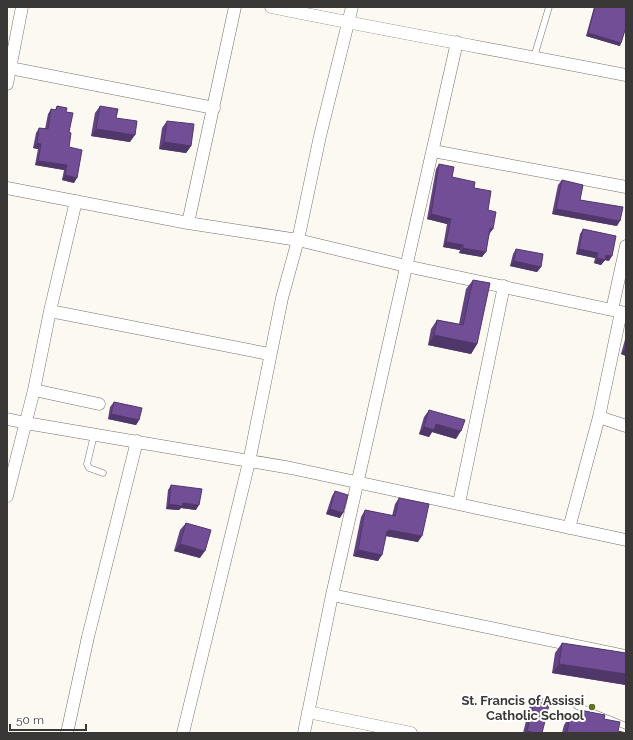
<svg xmlns="http://www.w3.org/2000/svg" width="633" height="740" viewBox="0 0 633 740" font-family="Raleway,sans-serif">
	<rect width="100%" height="100%" fill="#fcf8f2"/>
	<g fill="none" stroke-linecap="round" stroke-linejoin="round">
		<g stroke="#76726d" stroke-width="7">
			<path id="service" d="M534 57 549 7
				M94 435 87 464 89 468 103 473
				M577 706 626 726"/>
		</g>
		<g stroke="#76726d" stroke-width="13">
			<path id="minor" d="M271 7C389 31 508 52 626 75
				M10 68 214 108
				M7 84 22 7
				M433 151 626 187
				M7 188 188 223 298 240 406 266 626 313
				M188 223 235 7
				M612 310 626 246
				M50 311 269 354
				M34 390 99 404
				M599 417 626 426
				M7 419 26 423 291 468 626 540
				M7 496 34 390 50 311 76 201
				M459 503 504 286
				M569 528 599 417 621 312
				M332 595 626 656
				M308 712 411 733
				M67 733 88 637 137 441
				M183 733 249 462 282 298 298 240 320 136 352 7
				M304 733 332 595 457 42"/>
		</g>
		<use href="#service" stroke="#fff" stroke-width="6"/>
		<use href="#minor" stroke="#fff" stroke-width="12"/>
	</g>
	<path fill="#624381" d="M594 7H626L620 46 586 36Z
		M57 106 66 112 69 132V147L74 183 62 180 64 170 35 165 38 149 33 148 36 133 39 128 45 129 48 114 51 109 55 110Z
		M100 106 116 118 130 142 91 136 95 113Z
		M167 121 191 146 186 153 159 149 162 128Z
		M439 164 452 177 474 188 490 233 482 257 459 253 460 250 443 247 447 224 427 219 436 169Z
		M562 180 580 200 617 226 552 214 558 185Z
		M583 229 609 261 605 260 601 265 594 263 595 258 576 254 580 234Z
		M516 249 541 267 537 272 510 266 513 254Z
		M473 280 477 344 471 354 428 345 431 329 437 320 459 324 466 289Z
		M626 336V356L621 354Z
		M114 402 139 420 136 425 108 419 110 407Z
		M429 410 456 439 432 432 429 437 419 434 424 417Z
		M171 485 196 510 181 508 179 510 166 509 168 490Z
		M335 491 340 518 326 514 332 496Z
		M399 498 418 542 386 536 378 561 353 556 361 517 365 510 392 516 395 504Z
		M186 523 200 558 174 551 180 530Z
		M562 643 626 653V685L552 673 555 653Z
		M535 697 542 733H523L530 705Z
		M580 710 604 719 618 731 626 733H562L564 725 570 716 575 717Z"/>
	<path fill="#503769" d="M588 33 621 43 620 46 586 36Z
		M96 129 135 135 130 142 91 136Z
		M164 142 191 146 186 153 159 149Z
		M37 143 41 144 38 149 33 148Z
		M38 161 67 165 64 170 35 165Z
		M65 175 77 178 74 183 62 180Z
		M556 209 620 221 617 226 552 214Z
		M431 214 451 219 447 224 427 219Z
		M490 228 493 229 490 233H487Z
		M446 242 463 245 460 250 443 247Z
		M463 248 486 252 482 257 459 253Z
		M579 249 598 253 595 258 576 254Z
		M606 255 612 256 609 261 605 260 601 265 594 263 597 258Z
		M514 261 541 267 537 272 510 266Z
		M434 335 477 344 471 354 428 345Z
		M626 347V356L621 354Z
		M111 414 139 420 136 425 108 419Z
		M436 424 461 431 456 439 432 432 429 437 419 434 424 427Z
		M183 503 199 505 196 510 181 508 179 510 166 509 169 504Z
		M330 509 343 513 340 518 326 514Z
		M389 530 422 536 418 542 386 536 387 531Z
		M180 544 205 551 200 558 174 551Z
		M358 550 382 555 378 561 353 556Z
		M559 664 626 674V685L552 673Z
		M527 731 535 733H526Z"/>
	<path fill="#724e96" stroke="#503769" d="M595 7H626V27L621 43 588 33Z
		M57 106 67 108 66 112 73 113 69 132 71 133 69 147 82 150 77 178 65 175 67 165 38 161 41 144 37 143 39 128 48 129 51 109 56 110Z
		M100 106 118 109 116 118 137 121 135 135 96 129Z
		M167 121 194 124 191 146 164 142Z
		M439 164 454 167 452 177 475 182 474 188 491 191 488 210 496 212 493 229 490 228 486 252 463 248V245L446 242 451 219 431 214Z
		M562 180 583 185 580 200 623 207 620 221 556 209Z
		M583 229 616 236 612 256 606 255 605 260 597 258 598 253 579 249Z
		M516 249 543 254 541 267 514 261Z
		M473 280 490 283 477 344 434 335 437 320 463 325Z
		M114 402 142 408 139 420 111 414Z
		M429 410 465 420 461 431 436 424 434 430 424 427Z
		M171 485 202 489 199 505 183 503 182 506 169 504Z
		M335 491 348 495 343 513 330 509Z
		M399 498 429 504 422 536 389 530V532L387 531 382 555 358 550 365 510 395 516Z
		M186 523 211 530 205 551 180 544Z
		M562 643 626 653V674L559 664Z
		M535 697 550 701 542 733H535L527 731Z
		M580 710 605 715 604 719 620 722 618 731 626 733H567L570 716 579 718Z"/>
	<circle fill="#5c7324" stroke="#fff" stroke-width="1.5" cx="592" cy="707" r="4"/>
	<g text-anchor="middle" dominant-baseline="central" stroke-width="4" stroke-linejoin="round" paint-order="stroke">
		<g font-size="13" font-weight="bold" fill="#3a3836" stroke="#fff" text-anchor="end">
			<text x="584" y="700">St. Francis of Assissi<tspan x="584" dy="15">Catholic School</tspan></text>
		</g>
	</g>
	<rect width="633" height="740" fill="none" stroke="#3a3836" stroke-width="16"/>
	<path d="M10 724v6h76v-6" fill="none" stroke="#3a3836" stroke-width="2"/>
	<text x="16" y="724" font-size="12" fill="#3a3836" stroke="#ffffff" stroke-width="3" paint-order="stroke">50 m</text>
</svg>
